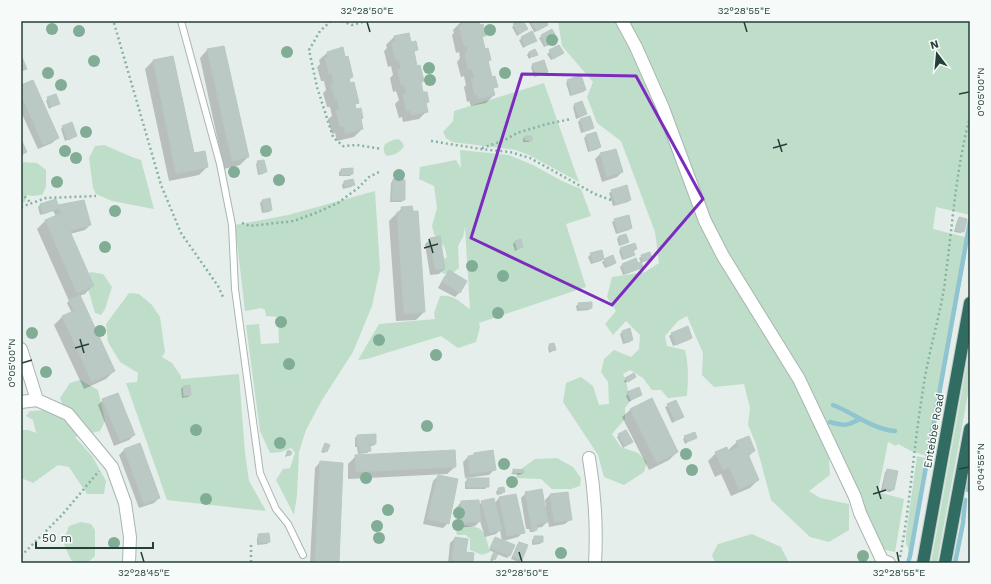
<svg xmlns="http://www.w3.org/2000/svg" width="991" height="584" viewBox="0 0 991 584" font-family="'Work Sans',sans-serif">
	<rect width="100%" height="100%" fill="#e5eeeb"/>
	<path fill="#bfdec9" d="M558 21H970V215L936 207 933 229 969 238 930 457 911 451 898 444 896 446 888 442 878 492 904 499 895 552 881 549 831 443 829 460 830 475 809 491 820 498 849 504V530L829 542 810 537 771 500 756 444 748 425 750 408 744 384 714 387 702 375 703 353 687 316 678 321 665 336 667 346 685 350C689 366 688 380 687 396L668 398 661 390H652L643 378 630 370 623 374C628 383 627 391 631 400L625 408V419L612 434 621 447 638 453 647 462 644 472 624 485 604 477 598 455 563 402 566 383 581 377 593 386 599 405 609 404 608 382 601 372 604 359 614 350 631 357 639 349 640 335 626 321 613 335 605 324 616 311 607 297 612 277 645 272 659 263 655 232 621 141 597 123 587 97 593 82 562 46Z
		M544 83 579 182 529 155 515 150 452 142 446 138 443 132 453 121 454 111Z
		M398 139 402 142 404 146C399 153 395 155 387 156 383 152 383 149 385 144L393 140Z
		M104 145C117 150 128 156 141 160L154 209 112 201 96 194 93 188 89 158 95 146Z
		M460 150 509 155 533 165 562 181 581 189 591 216 566 224 586 287 479 323 480 327 476 342 458 348 441 336 367 359 358 360 379 324 435 319 434 313 440 296C454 294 459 302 470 309L465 227 463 237 458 246 459 268 450 275 442 273 440 262 447 257 445 248 434 234 432 226 437 208 434 186 419 179 420 167 456 160 461 168Z
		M21 162 37 163 46 170V187L42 195 32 196 27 195 25 201 21 206Z
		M375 191 380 269 372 306 353 352 322 400 306 430 299 452 297 495 294 515 276 480 283 469 290 468 295 453 291 448 281 452 270 453 260 431 246 325 259 324 261 344 279 343 278 317 266 316 265 310 261 308 245 311 235 225 288 215Z
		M90 272 103 274 112 287 105 309 101 315 95 313 86 282Z
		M129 293 139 294 152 305 160 317 165 352 162 357 172 363 181 376V379L239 374 245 453 249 481 266 511 167 500 126 383 137 382 138 373 120 362 108 342 106 324Z
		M970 346V383L937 563H931Z
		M80 380 98 390 105 421 100 431 75 437 92 456 106 481 104 494H87L69 467 58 465 33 483 21 478V430H29L36 433 33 420 26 416 30 411 50 410 67 418 60 398 70 383Z
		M917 456 929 459 914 542 909 550 906 544V535Z
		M557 458 573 467 581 478 580 486 571 489H552L541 479 516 478 517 472 535 459Z
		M81 522 91 524 95 530V556L87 563H77L71 560 63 542 69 526Z
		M462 525C485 527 484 530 490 552L482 555 470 550V539L466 535H457L456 531Z
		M752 534 781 547 789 563H715L712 555 718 544Z"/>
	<path fill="#0003" d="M467 21H478L485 35 482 38 484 50 490 60 487 63 491 78 496 86 492 90 494 95 486 103 471 106 469 101 467 102 464 87 466 85 464 76 461 77 457 62 460 58 459 52 456 53 452 35 454 33 453 30 461 22Z
		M520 21H522L527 29 517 36 512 27Z
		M528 21H545L547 25 533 33 536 40 523 48 519 40 534 32Z
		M552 30 557 40 544 47 539 38Z
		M408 34 410 43 417 49 413 53 416 67 423 81 420 84 422 94 428 102 425 104 427 111 419 119 403 122 402 117 399 118 395 104 399 100 396 91 393 92 390 78 393 75 391 66 388 67 384 51 387 48 386 45 394 37Z
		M559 46 563 53 551 60 547 54Z
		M207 50 248 157 240 165 224 169 200 58Z
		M529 52 536 54 529 59 527 55Z
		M327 53 345 58 352 77 349 80 358 102 354 106 356 110 362 118 360 120 362 129 354 137 337 141 335 133 332 134 328 119 332 116 330 107H327L323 93 326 90 324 81H321L317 67 320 64 319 60Z
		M173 57 193 154 207 167 199 175 169 181 145 69 153 61Z
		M533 65 547 72 545 74 534 77 531 67Z
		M568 81 585 90 583 92 570 96 566 83Z
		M21 86 58 138 52 143 38 149 21 112Z
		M48 98 59 103 49 109 46 101Z
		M575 105 586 114 583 116 576 119 573 107Z
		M590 117 593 128 590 130 581 133 578 122 580 120Z
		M63 127 76 136 65 141 61 129Z
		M596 133 600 147 598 149 588 152 584 138 586 136Z
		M525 137 531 140 529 142H523V139Z
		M600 154 622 172 617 177 602 182 595 159Z
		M258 162 266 171 263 174 258 175 256 164Z
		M342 170 352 174 350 176H339V172Z
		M393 180 404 181V200L401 202H390L391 183Z
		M344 182 354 185 351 187 343 189 342 185Z
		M612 191 630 200 628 202 613 206 609 193Z
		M55 200 57 206 83 201 90 225 85 230 70 234 92 286 85 294 79 296 114 371 106 379 84 389 54 325 62 317 72 313 67 303 69 301 37 229 45 221 56 216 53 211 40 215 38 207 40 205Z
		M262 201 271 210 269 212 262 213 260 203Z
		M402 208 411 211 410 212 424 312 416 320 396 321 389 221 397 213H400L399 211Z
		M959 218 963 231 961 233 954 232 957 221Z
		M615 220 631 228 629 230 616 234 612 222Z
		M619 236 628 242 625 244 619 246 617 239Z
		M431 239 444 269 439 274 430 275 425 244Z
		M515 242 522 247 515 251 513 244Z
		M621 249H636L633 252 634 255 631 257 622 260 619 251Z
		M591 254 603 259 601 261 591 264 588 257Z
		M642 256 651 258 649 260 641 263 639 258Z
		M605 260 615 263 613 265 605 268 602 262Z
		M636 260 638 264 642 267 640 269 623 275 620 267 622 265Z
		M449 272 460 292 455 297 438 288 444 277Z
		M579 304 591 308 589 310 577 311 576 306Z
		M622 332 632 340 630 342 623 344 620 334Z
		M672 334 691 338 689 340 673 346 669 336Z
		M550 345 555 350 549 353 548 347Z
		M626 379H633L625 383 624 381Z
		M183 387 190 395 188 397 182 398 181 389Z
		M628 393 641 394 629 402 626 396Z
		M651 399 677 452 669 460 649 470 622 417 630 410Z
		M103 400 134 435 129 440 114 446 98 405Z
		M676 402 683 417 672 423 665 407Z
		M375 435V444L373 446H370V451L367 453 358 454 357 447H355V438L357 436Z
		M619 435 632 442 623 448 617 437Z
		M685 437H696L685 444 683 439Z
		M737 442 754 451 748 457 758 480 750 488 731 496 721 474 715 477 708 461 716 453 727 451Z
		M326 444V451L324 453 321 452Z
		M124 450 159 498 154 503 139 508 119 455Z
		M288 452 290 454 286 457 285 456Z
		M474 454 494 470 489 475 465 478 463 462 468 457H471Z
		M356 456 455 467 447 474 348 479V464Z
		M320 462 338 563H310L315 468Z
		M514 470 523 473 520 475 511 474Z
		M888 470 893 490 890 492 881 490 885 472Z
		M438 476 448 523 443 528 423 524 433 481Z
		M468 479 488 486 485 489H465V482Z
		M504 488V491L502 494 497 495 496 492 498 489Z
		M526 493 544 507 546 506 545 500 550 495 571 519 565 524 549 527 548 521 542 527 536 528V530L534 532H530L529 529H526L521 498Z
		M499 498 523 532 518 537 503 541 514 546 509 556 507 558 497 554 492 562 490 560 495 553 489 550 496 538 502 541 500 530 496 534 485 537 480 521 475 526 458 528 456 508 461 502 479 505 482 502 494 504Z
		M259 535 269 542 267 544 257 545V538Z
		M535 537 542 542 540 544 532 545V540Z
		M455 538 472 562 471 563H448L450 543Z
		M519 543 521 559 519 562 511 559 517 545Z"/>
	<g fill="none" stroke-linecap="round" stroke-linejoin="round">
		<path stroke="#90c4d1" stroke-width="4.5" d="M833 405C854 413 872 429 895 431
			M830 422C844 426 847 426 860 419
			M968 490 970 479
			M908 563 910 556 970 221
			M955 563 963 523 965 500"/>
	</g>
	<path fill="#bbc9c4" stroke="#b8c8c2" d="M461 21H479L480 25 483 24 486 36H482L485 49 488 48 491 60 488 61 492 77 495 76 498 87 493 88 495 95 478 99 477 94 475 95 471 79 474 78 472 69H468L465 53 468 52 467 45 464 46 459 27 462 26Z
		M518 21H523L528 29 519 34 513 24Z
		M531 21H546L548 25 537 31Z
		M552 29 558 40 546 46 541 35Z
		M532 31 537 41 525 46 521 37Z
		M409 33 411 42 416 41 418 50 414 51 417 66 420 65 424 81 421 82 423 92H427L429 102 426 103 428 112 411 115 410 110 406 111 403 95 406 94 404 84 401 85 397 69H401L399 59 396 60 391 43 395 42 394 36Z
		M559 45 564 53 553 59 549 50Z
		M224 46 249 157 232 161 207 49Z
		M343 47 345 57 348 56 353 77 349 78 350 83 354 82 359 103 355 104 356 109 361 108 363 118 361 119 363 129 345 134 343 126 340 127 336 111 340 110 337 99 335 100 331 84H334L331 73 329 74 325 58H328L327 52Z
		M535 49 538 55 532 57 529 52Z
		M21 55 27 69 21 71Z
		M173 56 194 153 205 151 208 167 176 174 153 60Z
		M544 60 548 72 537 76 532 64Z
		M581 75 586 90 572 95 567 80Z
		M33 80 59 138 43 145 21 95V85Z
		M56 94 60 104 51 107 47 97Z
		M582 101 587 114 579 117 574 104Z
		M590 116 594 128 584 131 580 119Z
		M72 122 77 136 68 140 62 126Z
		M596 132 601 147 590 151 586 135Z
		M525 136H532V141L525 140Z
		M21 139 27 152 21 155Z
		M616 149 623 172 607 177 600 153Z
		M264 160 267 172 260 173 257 161Z
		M353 168V174L341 175V169Z
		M353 179 355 185 345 187 344 181Z
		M393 179 405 180V200H392Z
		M627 185 631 200 616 205 611 190Z
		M270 198 272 210 264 211 262 200Z
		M56 199 59 208 43 214 40 204Z
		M84 200 91 225 69 231 58 205Z
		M412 206 413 211 402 212 401 207Z
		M418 211 425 312 404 314 397 212Z
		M62 213 94 286 77 293 45 220Z
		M629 215 632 228 618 232 614 219Z
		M959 217 967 219 964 232 956 230Z
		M626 234 629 242 621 245 619 236Z
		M440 236 445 269 435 270 430 238Z
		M521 239 523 247 517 249 515 241Z
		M635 243 637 249 633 250 635 255 624 259 620 248Z
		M602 250 604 259 593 262 590 253Z
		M650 252 652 258 643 261 641 255Z
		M613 255 616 263 607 266 604 259Z
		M636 258 638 263 641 262 643 267 625 274 622 264Z
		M449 270 467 281 460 293 442 282Z
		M80 295 85 306 74 311 69 300Z
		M592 302V308L579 309 578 303Z
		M85 306 115 371 92 382 62 316Z
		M688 326 692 338 676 345 671 333Z
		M630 328 633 340 625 342 622 331Z
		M554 343 556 350 551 351 549 344Z
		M634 373 636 377 628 382 625 378Z
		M190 385 191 395 184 396 183 386Z
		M639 387 642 395 631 400 627 392Z
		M118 393 135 435 120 441 102 399Z
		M652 398 678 452 657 463 630 409Z
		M676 400 684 417 675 421 667 404Z
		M626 430 633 442 625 446 618 434Z
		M695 432 697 438 687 442 684 436Z
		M376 434V444L357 445V435Z
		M749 436 755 451 748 454 759 480 739 489 729 467 723 470 715 452 727 447 728 451 739 447 736 441Z
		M140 443 160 498 144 504 124 449Z
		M325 443 330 445 327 452 322 450Z
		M370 444 371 451 360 452 359 445Z
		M455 450 456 467 356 472 355 455Z
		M493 450 496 470 470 474 468 456 474 455V453Z
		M286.5 453a2.5 2.5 0 1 1 5 0a2.5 2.5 0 1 1-5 0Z
		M320 461 343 463 339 563H315Z
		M513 469 524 470V473L513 472Z
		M887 469 898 471 894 490 883 488Z
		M438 475 458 479 449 524 427 519Z
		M467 478H489V487H467Z
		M504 487 505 492 499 493 498 488Z
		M542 489 548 522 531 525 525 492Z
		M568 492 572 520 554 522 550 494Z
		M516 494 525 533 507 536 499 497Z
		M494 498 502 530 490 533 481 501Z
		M479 500 481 521 463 523 461 501Z
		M537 524V530L532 531 531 525Z
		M269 533 270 542 259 543 258 534Z
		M534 536H543V542L534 543Z
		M455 537 468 539 466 552 474 553 473 562 452 560Z
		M495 537 515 545 510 556 490 548Z
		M519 542 528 545 522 560 513 556Z
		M494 552 498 554 495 560 491 558Z"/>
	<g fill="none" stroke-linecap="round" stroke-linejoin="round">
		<g stroke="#a8b6b2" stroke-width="8">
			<path id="lane" d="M181 21 220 164 232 225 235 289 260 473 276 509 288 524 303 555"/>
		</g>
		<g stroke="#a8b6b2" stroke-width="14">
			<path id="street" d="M622 21 636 47 663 108 705 221 723 256 799 379 855 497 860 513 882 560 889 563
				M21 349 37 400
				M21 402 37 400 68 414 112 467 125 503 130 537 129 563
				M589 458C595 493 597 528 595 563"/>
		</g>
		<g stroke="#c2cac8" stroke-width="14">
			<path id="highway" d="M923 563 970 303
				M945 563 970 429"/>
		</g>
		<path stroke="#87b1a5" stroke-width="2.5" stroke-dasharray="2 3" stroke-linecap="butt" d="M331 21 320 31 309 50 317 87 333 137 343 146 357 145 382 149
			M342 21 352 25 366 21
			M114 23 161 185 181 233 218 286 224 299
			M431 141 481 149 510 152 530 158 595 194 611 200
			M482 148 505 140 517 133 547 124 571 119
			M21 193 31 203
			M21 207 46 198 96 196
			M242 223 250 226 294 221 318 212 338 203 358 188 369 177 381 171
			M251 545V563
			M21 556 62 515 99 471
			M900 557C910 506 913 454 921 403 923 389 925 375 928 362 934 332 943 303 946 273 953 221 956 168 970 117"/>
		<use href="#lane" stroke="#fff" stroke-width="6"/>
		<use href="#street" stroke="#fff" stroke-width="12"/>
		<use href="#highway" stroke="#316c62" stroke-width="12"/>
	</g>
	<g fill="#81ac95">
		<circle cx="52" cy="29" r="6"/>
		<circle cx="490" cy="30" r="6"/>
		<circle cx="79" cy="31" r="6"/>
		<circle cx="552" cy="40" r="6"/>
		<circle cx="287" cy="52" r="6"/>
		<circle cx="94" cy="61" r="6"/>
		<circle cx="429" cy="68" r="6"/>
		<circle cx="48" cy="73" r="6"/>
		<circle cx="505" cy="73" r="6"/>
		<circle cx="430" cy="80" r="6"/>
		<circle cx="61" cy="85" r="6"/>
		<circle cx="86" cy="132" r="6"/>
		<circle cx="65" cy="151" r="6"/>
		<circle cx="266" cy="151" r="6"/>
		<circle cx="76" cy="158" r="6"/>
		<circle cx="234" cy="172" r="6"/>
		<circle cx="399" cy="175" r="6"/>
		<circle cx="279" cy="180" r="6"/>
		<circle cx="57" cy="182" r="6"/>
		<circle cx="115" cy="211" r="6"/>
		<circle cx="105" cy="247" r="6"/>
		<circle cx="472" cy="266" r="6"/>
		<circle cx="503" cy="276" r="6"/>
		<circle cx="498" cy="313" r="6"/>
		<circle cx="281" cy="322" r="6"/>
		<circle cx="100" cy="331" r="6"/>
		<circle cx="32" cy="333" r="6"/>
		<circle cx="379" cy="340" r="6"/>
		<circle cx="436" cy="355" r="6"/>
		<circle cx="289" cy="364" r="6"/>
		<circle cx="46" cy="372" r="6"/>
		<circle cx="427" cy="426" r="6"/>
		<circle cx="196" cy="430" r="6"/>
		<circle cx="280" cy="443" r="6"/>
		<circle cx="686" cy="454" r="6"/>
		<circle cx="504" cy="464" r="6"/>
		<circle cx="692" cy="470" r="6"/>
		<circle cx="366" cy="478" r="6"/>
		<circle cx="512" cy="482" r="6"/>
		<circle cx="206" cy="499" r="6"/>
		<circle cx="388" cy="510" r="6"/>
		<circle cx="459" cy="513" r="6"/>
		<circle cx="458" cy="525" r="6"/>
		<circle cx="377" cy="526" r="6"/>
		<circle cx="379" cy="538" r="6"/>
		<circle cx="114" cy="543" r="6"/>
		<circle cx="561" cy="553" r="6"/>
		<circle cx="863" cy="556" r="6"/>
	</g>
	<path fill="none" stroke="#7b2cbf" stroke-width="3" stroke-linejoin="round" d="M522 74 636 76 703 199 612 305 471 238Z"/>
	<path fill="none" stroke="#25403a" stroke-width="1.5" d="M367 22 370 32M744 22 747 32M959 94 969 92M778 139 782 152M773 148 787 144M429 239 433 253M424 248 438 244M80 339 84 353M75 348 89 344M22 363 32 360M959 469 969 467M877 486 881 499M873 494 886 490M141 552 144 562M519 552 522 562M897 552 899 562"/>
	<g text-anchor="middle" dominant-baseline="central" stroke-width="3" stroke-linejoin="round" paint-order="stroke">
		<g font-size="11" fill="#25403a" stroke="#f6faf8">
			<text transform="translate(934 431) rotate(-80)">Entebbe Road</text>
		</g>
	</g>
	<rect width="991" height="584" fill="none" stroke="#f6faf8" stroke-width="44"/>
	<g transform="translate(937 54) rotate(344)" stroke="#f6faf8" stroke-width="3" paint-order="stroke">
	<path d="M0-3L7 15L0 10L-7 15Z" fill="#25403a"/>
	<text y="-6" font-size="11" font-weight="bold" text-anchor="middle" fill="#25403a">N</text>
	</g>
	<path d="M36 542v6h117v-6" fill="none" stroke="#25403a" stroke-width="2"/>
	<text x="42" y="542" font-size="12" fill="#25403a" stroke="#f6faf8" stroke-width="3" paint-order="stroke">50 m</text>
	<rect x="22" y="22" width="947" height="540" fill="none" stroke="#25403a" stroke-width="1.5"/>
	<g font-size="10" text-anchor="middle" fill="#25403a">
		<text x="367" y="14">32°28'50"E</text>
		<text x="744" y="14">32°28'55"E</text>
		<text transform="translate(980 92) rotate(-90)" y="4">0°05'00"N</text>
		<text transform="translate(11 363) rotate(-90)" y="4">0°05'00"N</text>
		<text transform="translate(980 467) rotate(-90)" y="4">0°04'55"N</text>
		<text x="144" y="576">32°28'45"E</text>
		<text x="522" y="576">32°28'50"E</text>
		<text x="899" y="576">32°28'55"E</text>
	</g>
</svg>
